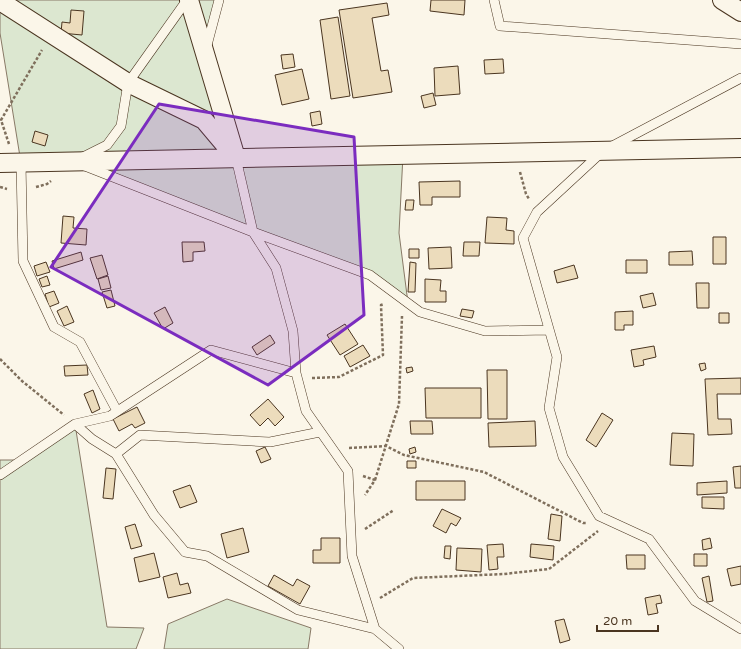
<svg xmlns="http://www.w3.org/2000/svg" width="741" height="649" viewBox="0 0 741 649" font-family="'Varela Round',sans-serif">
	<rect width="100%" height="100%" fill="#fbf6e9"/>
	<path fill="#dce7d0" stroke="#887966" d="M0 0H219L205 55 236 158 403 155 399 233 408 303 370 275 74 161 21 163 0 33Z
		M75 424 107 627 144 628 136 649H0V460H22Z
		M227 599 311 628 308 649H164L168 624Z"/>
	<path fill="#ecdcbc" stroke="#4a3520" d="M431 0H465L464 15 430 11Z
		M387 3 389 15 372 18 381 71 388 70 392 92 353 98 339 10Z
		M71 10 84 11 82 35 61 33 62 22 70 23Z
		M338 17 350 96 331 99 320 20Z
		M293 54 295 67 283 69 281 55Z
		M503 59 504 73 485 74 484 60Z
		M458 66 460 94 435 96 434 68Z
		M302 69 309 99 282 105 275 75Z
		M433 93 436 105 424 108 421 96Z
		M320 111 322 124 312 126 310 113Z
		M35 131 48 135 45 146 32 142Z
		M460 181V197H432V205H420L419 182Z
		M406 200H414L413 210H405Z
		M63 216 74 217 73 228 87 229 86 245 61 243Z
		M487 217 507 218 506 230 514 231V244L485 243Z
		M713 237H726V264H713Z
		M182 242H204L205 251 193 252V261L183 262Z
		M464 242H480L479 256H463Z
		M451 247 452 268 429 269 428 248Z
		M409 249H419V258H409Z
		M692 251 693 265H669V252Z
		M81 252 83 260 54 269 52 261Z
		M102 255 108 275 97 279 90 258Z
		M626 260H647V273H626Z
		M46 262 50 272 37 276 34 266Z
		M410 262 416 263 415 292H408Z
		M574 265 578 278 557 283 554 271Z
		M47 276 50 285 42 287 39 279Z
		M108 276 111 288 101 290 98 279Z
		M425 279 441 280 440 291H446V302H425Z
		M696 283H709V308H697Z
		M111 290 115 306 107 308 102 292Z
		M54 291 59 303 49 307 45 294Z
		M653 293 656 305 643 308 640 296Z
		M67 306 74 322 64 326 57 311Z
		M165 307 173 323 163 329 154 313Z
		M462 309 474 311 472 318 460 316Z
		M633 311V325H624V330H615V312Z
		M719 313H729V323H719Z
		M345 324 358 344 340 355 327 335Z
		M270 335 275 343 257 355 252 347Z
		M363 345 370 356 350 367 344 356Z
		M654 346 656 357 643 360 644 365 634 367 631 350Z
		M705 363 706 369 701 371 699 364Z
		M87 365 88 375 65 376 64 366Z
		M412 367 413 371 407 373 406 368Z
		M487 370H507V419H488Z
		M741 378V394H717L718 419H731L732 434 708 435 705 379Z
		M425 388H481V418H426Z
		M93 390 100 409 92 413 84 394Z
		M268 399 284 417 275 426 268 418 260 426 250 415Z
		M137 407 145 423 135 428 132 424 119 431 113 419Z
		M602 413 613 420 596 447 586 440Z
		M410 421H432L433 434H411Z
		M535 421 536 446 489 447 488 423Z
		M672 433 694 434 693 466 670 465Z
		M265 447 271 459 261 463 256 451Z
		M415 447 416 452 410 454 409 449Z
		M407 461H416V468H407Z
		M741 466V488H735L733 467Z
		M106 468 116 469 113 499 103 498Z
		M416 481H465V500H416Z
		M727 481V493L697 495V483Z
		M190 485 197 502 180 508 173 491Z
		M702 497H724V509L702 508Z
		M442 509 461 518 456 526 451 523 446 533 433 526Z
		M551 514 562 516 560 541 548 539Z
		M135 524 142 546 131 549 125 527Z
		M243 528 249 552 227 558 221 534Z
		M321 538H340V563H313V550H321Z
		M710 538 712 548 703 550 702 540Z
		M503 544 504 557H497L498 569 489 570 487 545Z
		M531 544 554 546 553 560 530 557Z
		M445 546H451L450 559 444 558Z
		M457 548 482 549 481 572 456 570Z
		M154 553 160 577 139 582 134 558Z
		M694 554H707V566H694Z
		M626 555H645V569H627Z
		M741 566V584L731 586 727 569Z
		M177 573 180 585 188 583 191 593 168 598 163 577Z
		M274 575 293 586 297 579 310 586 300 604 268 586Z
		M709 576 713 601 707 602 702 578Z
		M660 595 662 603 656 604 658 613 648 615 645 598Z
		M564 619 570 640 560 643 555 621Z"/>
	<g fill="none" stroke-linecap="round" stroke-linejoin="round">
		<g stroke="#4a3520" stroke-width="10">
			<path id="service" d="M494 0 500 26 741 44
				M206 49 219 0
				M741 78 603 151 537 212 523 238 557 357 549 408 563 457 599 516 649 539 695 601 741 629
				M83 157 107 145 121 126 128 83 187 0
				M236 158 253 232 276 268 293 331 296 373 306 411 348 471 352 556 375 629 399 649
				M21 163 23 261 54 327 80 342 117 411
				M85 166 253 232 370 275 420 312 485 331 549 330
				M75 424 92 439 116 454 154 515 185 552 207 556 298 610 375 629
				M116 454 140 435 270 442 320 432
				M0 475 75 424 110 416 211 350 296 373"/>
		</g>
		<g stroke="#4a3520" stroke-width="20">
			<path id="minor" d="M189 0 234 151
				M722 0 741 12
				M0 1 128 83 204 120 236 158
				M0 163 741 148"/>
		</g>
		<path stroke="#7f6f5c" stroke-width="2.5" stroke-dasharray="3 2" stroke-linecap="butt" d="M9 144 1 120 42 50
			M520 172 526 194 529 199
			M0 187 7 189
			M36 187 47 184 51 181
			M0 359 22 381 64 415
			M312 378 339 377 383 355 381 305 384 304
			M349 448 386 446 404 455 484 472 583 523H586
			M363 476 375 480 365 495
			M375 480 399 404 402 316
			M365 529 394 510
			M380 598 413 578 504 574 549 569 598 531"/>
		<use href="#service" stroke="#fbf6e9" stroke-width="9"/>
		<use href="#minor" stroke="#fbf6e9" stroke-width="18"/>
	</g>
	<path fill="#7b2cbf" fill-opacity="0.2" stroke="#7b2cbf" stroke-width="3" stroke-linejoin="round" d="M159 104 354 137 364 315 268 385 51 267Z"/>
	<path d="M597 625v6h61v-6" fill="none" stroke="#4a3520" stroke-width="2"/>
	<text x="603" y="625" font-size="12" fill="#4a3520" stroke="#fbf6e9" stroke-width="3" paint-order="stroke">20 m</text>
</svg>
